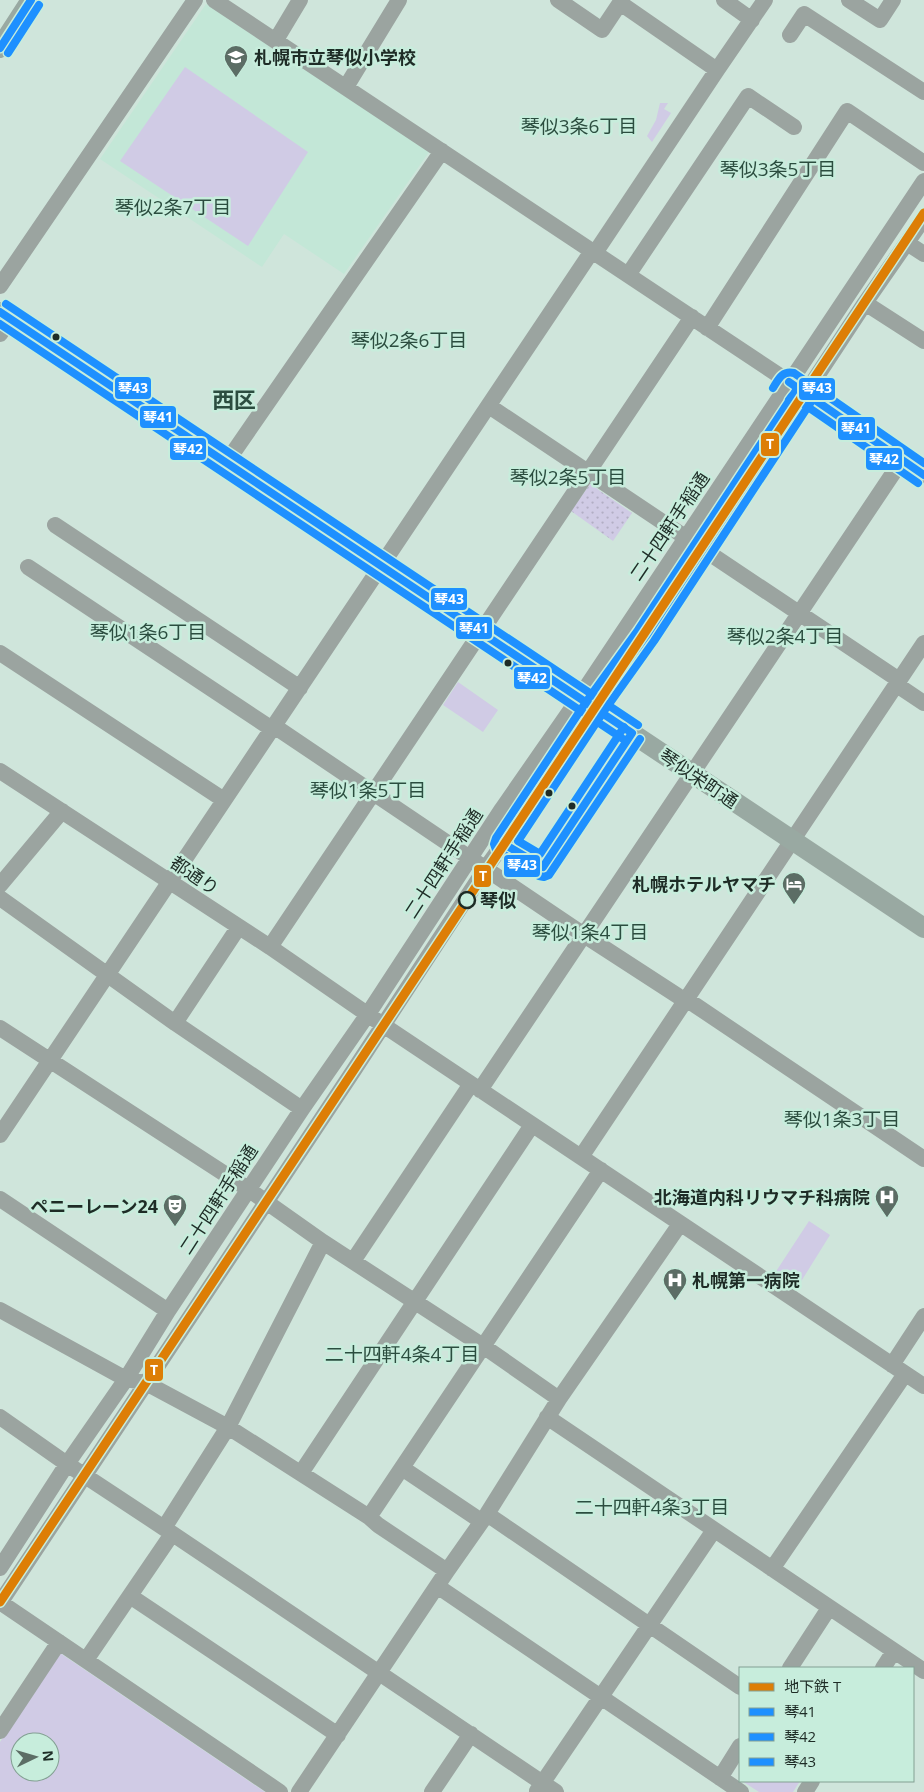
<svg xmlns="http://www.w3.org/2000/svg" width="924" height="1792" viewBox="0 0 924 1792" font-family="'Open Sans','Noto Sans JP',sans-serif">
	<defs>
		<pattern id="grass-dots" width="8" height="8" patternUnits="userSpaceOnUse" patternTransform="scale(1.25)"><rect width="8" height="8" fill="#d0cbe5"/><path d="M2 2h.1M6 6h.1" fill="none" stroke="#b2aec4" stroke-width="1.8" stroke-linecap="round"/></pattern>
	</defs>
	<rect width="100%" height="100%" fill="#cfe5db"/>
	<path fill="#c3e7d7" d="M206 4 429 152 344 274 284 234 262 267 100 159Z"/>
	<path fill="url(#grass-dots)" d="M590 484 632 513 613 541 571 511Z"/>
	<path fill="#d0cbe5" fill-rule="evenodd" d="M185 67 308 152 248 246 120 161Z
		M660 103H668L664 109 671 113 652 142 647 136 656 120Z
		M458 682 498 710 483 732 443 705Z
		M809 1221 830 1235 797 1288 775 1273Z
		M60 1653 265 1792H0V1742ZM20 1742H50V1772H20Z
		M742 1781H800L793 1792H759Z"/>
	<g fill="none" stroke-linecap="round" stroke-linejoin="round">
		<path stroke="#9ba4a0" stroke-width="16" d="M214 0 789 382 924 475
			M558 0 602 30 622 0
			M724 0 752 20
			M849 0 880 20 893 0
			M620 3 717 70
			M790 35 804 14 924 92
			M276 40 300 0
			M346 87 399 0
			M907 243 924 254
			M595 253 717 70 765 0
			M628 275 748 96 794 127
			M0 286 195 0
			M865 303 924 341
			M707 328 847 111 924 163
			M0 334 10 319
			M489 406 899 680
			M226 463 442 151
			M55 525 300 688
			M28 567 272 729
			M0 653 224 800
			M897 685 924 703
			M274 726 584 935 678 996 695 1005 924 1159
			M0 771 270 947 383 1025 924 1386
			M0 885 62 811
			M0 898 175 1023 302 1109
			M270 947 692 317
			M175 1023 238 928
			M0 1028 248 1189 323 1242 483 1346 559 1399
			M480 1090 902 460
			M0 1135 592 251
			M581 1157 924 643
			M0 1199 168 1311
			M353 1261 471 1084
			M0 1310 126 1379 146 1383 228 1427 369 1517 378 1525 447 1571
			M892 1365 924 1316
			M0 1417 67 1464 164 1528 556 1792
			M547 1417 924 1671
			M402 1468 481 1521
			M301 1473 532 1125
			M487 1514 740 1687
			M369 1517 601 1170
			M164 1528 228 1427 323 1242
			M0 1568 67 1464 126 1379 168 1311 302 1109 368 1014 502 809 579 698 924 181
			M772 1569 905 1374
			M437 1586 741 1792
			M130 1596 338 1735
			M0 1602 280 1792
			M0 1603 354 1070 486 868 518 823 594 708 646 636 865 303 924 218
			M86 1660 172 1534
			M790 1668 829 1608
			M883 1668 894 1651
			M0 1731 59 1642
			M720 1778 740 1746
			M537 1791 714 1530
			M299 1792 447 1571 487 1514 559 1399 680 1224
			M432 1792 471 1734
			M805 1792 812 1781"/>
		<path stroke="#99a9a2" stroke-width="20" d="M0 48 31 0
			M0 312 924 928"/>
		<g stroke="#c7eddc" stroke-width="11">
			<path id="bus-1" d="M0 48 31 0
				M0 312 632 733
				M789 382 924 475
				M504 844 594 708 646 636 805 394
				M504 844 543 867 632 733"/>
		</g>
		<g stroke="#c7eddc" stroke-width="11">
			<path id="bus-2" d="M8 53 39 5
				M0 324 626 741
				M789 400 792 396 918 483
				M624 727 540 854 518 841 602 714 654 641 813 399"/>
		</g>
		<g stroke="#c7eddc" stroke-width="11">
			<path id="bus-3" d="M6 304 638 725
				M773 388C778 380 782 370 794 373L924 463
				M640 739 549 875 544 877 539 876 496 850 494 844 496 838 586 702 638 630 797 389"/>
		</g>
		<use href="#bus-1" stroke="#1e90ff" stroke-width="8"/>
		<use href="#bus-2" stroke="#1e90ff" stroke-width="8"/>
		<use href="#bus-3" stroke="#1e90ff" stroke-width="8"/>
		<g stroke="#c7eddc" stroke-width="12">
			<path id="metro-1" d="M0 1602 924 213"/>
		</g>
		<use href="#metro-1" stroke="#dd7e06" stroke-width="9"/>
	</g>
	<defs>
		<g id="school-pin" transform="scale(1.25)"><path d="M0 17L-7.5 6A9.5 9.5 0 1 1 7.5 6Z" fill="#5c6d65" stroke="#c7eddc"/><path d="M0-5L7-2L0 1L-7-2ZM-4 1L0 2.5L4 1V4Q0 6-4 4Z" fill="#fff"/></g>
		<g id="hotel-pin" transform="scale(1.25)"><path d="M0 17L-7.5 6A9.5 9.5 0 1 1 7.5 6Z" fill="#5c6d65" stroke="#c7eddc"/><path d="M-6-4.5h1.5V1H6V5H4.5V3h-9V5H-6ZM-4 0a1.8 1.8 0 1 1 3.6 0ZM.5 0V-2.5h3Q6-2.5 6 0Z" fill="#fff"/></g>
		<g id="hospital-pin" transform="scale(1.25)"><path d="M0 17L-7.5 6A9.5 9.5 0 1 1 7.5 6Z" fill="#5c6d65" stroke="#c7eddc"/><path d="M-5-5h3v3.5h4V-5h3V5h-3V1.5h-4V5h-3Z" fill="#fff"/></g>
		<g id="theatre-pin" transform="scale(1.25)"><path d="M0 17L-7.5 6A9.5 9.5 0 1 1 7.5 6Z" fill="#5c6d65" stroke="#c7eddc"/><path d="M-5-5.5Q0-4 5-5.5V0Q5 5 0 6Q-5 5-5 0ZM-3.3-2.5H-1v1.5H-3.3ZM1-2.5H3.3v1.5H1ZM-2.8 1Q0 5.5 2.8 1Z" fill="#fff"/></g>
	</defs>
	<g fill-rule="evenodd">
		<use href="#school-pin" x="236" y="57"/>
		<use href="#hotel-pin" x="794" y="884"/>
		<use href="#hospital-pin" x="887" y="1197"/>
		<use href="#theatre-pin" x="175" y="1206"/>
		<use href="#hospital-pin" x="675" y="1280"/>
	</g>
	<g fill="#1e2c26" stroke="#c7eddc" stroke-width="2">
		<circle cx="56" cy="337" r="4.5"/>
		<circle cx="508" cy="663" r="4.5"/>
		<circle cx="549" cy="793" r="4.5"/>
		<circle cx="572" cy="806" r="4.5"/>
	</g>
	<circle fill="#c7eddc" stroke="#1e2c26" stroke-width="2.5" cx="467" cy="900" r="8"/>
	<g text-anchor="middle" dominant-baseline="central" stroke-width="5" stroke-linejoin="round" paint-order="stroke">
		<g font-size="18" font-weight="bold" fill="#1e2c26" stroke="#c7eddc" text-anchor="end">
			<text x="254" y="57" text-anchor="start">札幌市立琴似小学校</text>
			<text x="776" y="884">札幌ホテルヤマチ</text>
			<text x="870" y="1197">北海道内科リウマチ科病院</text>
			<text x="158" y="1206">ペニーレーン24</text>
			<text x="692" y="1280" text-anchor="start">札幌第一病院</text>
		</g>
		<g font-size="18" fill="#1e2c26" stroke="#c7eddc">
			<text transform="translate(669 526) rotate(-56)">二十四軒手稲通</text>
			<text transform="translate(699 778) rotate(34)">琴似栄町通</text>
			<text transform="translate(443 863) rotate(-57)">二十四軒手稲通</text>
			<text transform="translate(195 875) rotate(34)">都通り</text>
			<text transform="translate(218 1199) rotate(-57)">二十四軒手稲通</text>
		</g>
		<g font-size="18" font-weight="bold" fill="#1e2c26" stroke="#c7eddc" text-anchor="start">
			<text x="480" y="900">琴似</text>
		</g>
		<g font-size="19" fill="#2b4d3f" stroke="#c7eddc">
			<text x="579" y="126">琴似3条6丁目</text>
			<text x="778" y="169">琴似3条5丁目</text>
			<text x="173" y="207">琴似2条7丁目</text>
			<text x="409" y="340">琴似2条6丁目</text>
			<text x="568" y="477">琴似2条5丁目</text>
			<text x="148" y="632">琴似1条6丁目</text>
			<text x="785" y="636">琴似2条4丁目</text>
			<text x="368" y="790">琴似1条5丁目</text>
			<text x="590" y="932">琴似1条4丁目</text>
			<text x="842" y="1119">琴似1条3丁目</text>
			<text x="402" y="1354">二十四軒4条4丁目</text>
			<text x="652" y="1507">二十四軒4条3丁目</text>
		</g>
		<g font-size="22" font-weight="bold" fill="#2b4d3f" stroke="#c7eddc">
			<text x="234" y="399">西区</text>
		</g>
	</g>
	<g stroke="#c7eddc" stroke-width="2">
		<rect x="114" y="376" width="38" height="24" rx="5" fill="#1e90ff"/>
		<rect x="798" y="377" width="38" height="24" rx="5" fill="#1e90ff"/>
		<rect x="139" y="405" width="38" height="24" rx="5" fill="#1e90ff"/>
		<rect x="837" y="416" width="39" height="25" rx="5" fill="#1e90ff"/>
		<rect x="760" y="432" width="20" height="25" rx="5" fill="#dd7e06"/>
		<rect x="169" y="437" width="38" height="24" rx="5" fill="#1e90ff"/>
		<rect x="865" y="447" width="38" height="24" rx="5" fill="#1e90ff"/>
		<rect x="430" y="587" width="38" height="24" rx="5" fill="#1e90ff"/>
		<rect x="455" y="616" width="38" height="24" rx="5" fill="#1e90ff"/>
		<rect x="513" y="666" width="38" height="24" rx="5" fill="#1e90ff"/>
		<rect x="503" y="854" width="38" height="24" rx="5" fill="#1e90ff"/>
		<rect x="473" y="864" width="19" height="24" rx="5" fill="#dd7e06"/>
		<rect x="144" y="1358" width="20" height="24" rx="5" fill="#dd7e06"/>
	</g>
	<g font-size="14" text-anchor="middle" font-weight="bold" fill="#fff">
		<text x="133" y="393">琴43</text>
		<text x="817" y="393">琴43</text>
		<text x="158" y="422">琴41</text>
		<text x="856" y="433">琴41</text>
		<text x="770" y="449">T</text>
		<text x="188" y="454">琴42</text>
		<text x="884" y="464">琴42</text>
		<text x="449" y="604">琴43</text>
		<text x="474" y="633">琴41</text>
		<text x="532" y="683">琴42</text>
		<text x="522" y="870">琴43</text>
		<text x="483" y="881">T</text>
		<text x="154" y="1375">T</text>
	</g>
	<rect x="739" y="1667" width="175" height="115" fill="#c7eddc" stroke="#83a093"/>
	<rect x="749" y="1683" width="25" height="8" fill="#dd7e06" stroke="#83a093"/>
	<text x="784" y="1692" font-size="15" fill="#1e2c26">地下鉄 T</text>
	<rect x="749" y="1708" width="25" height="8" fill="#1e90ff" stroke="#83a093"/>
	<text x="784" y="1717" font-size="15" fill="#1e2c26">琴41</text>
	<rect x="749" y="1733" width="25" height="8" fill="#1e90ff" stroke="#83a093"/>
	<text x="784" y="1742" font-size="15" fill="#1e2c26">琴42</text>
	<rect x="749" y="1758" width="25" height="8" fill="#1e90ff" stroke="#83a093"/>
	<text x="784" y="1767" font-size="15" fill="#1e2c26">琴43</text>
	<g transform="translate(35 1757) rotate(85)"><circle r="24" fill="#c7eddc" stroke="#83a093"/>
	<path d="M0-4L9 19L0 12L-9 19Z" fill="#5c6d65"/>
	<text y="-8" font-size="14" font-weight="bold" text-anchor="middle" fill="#1e2c26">N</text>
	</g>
</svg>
